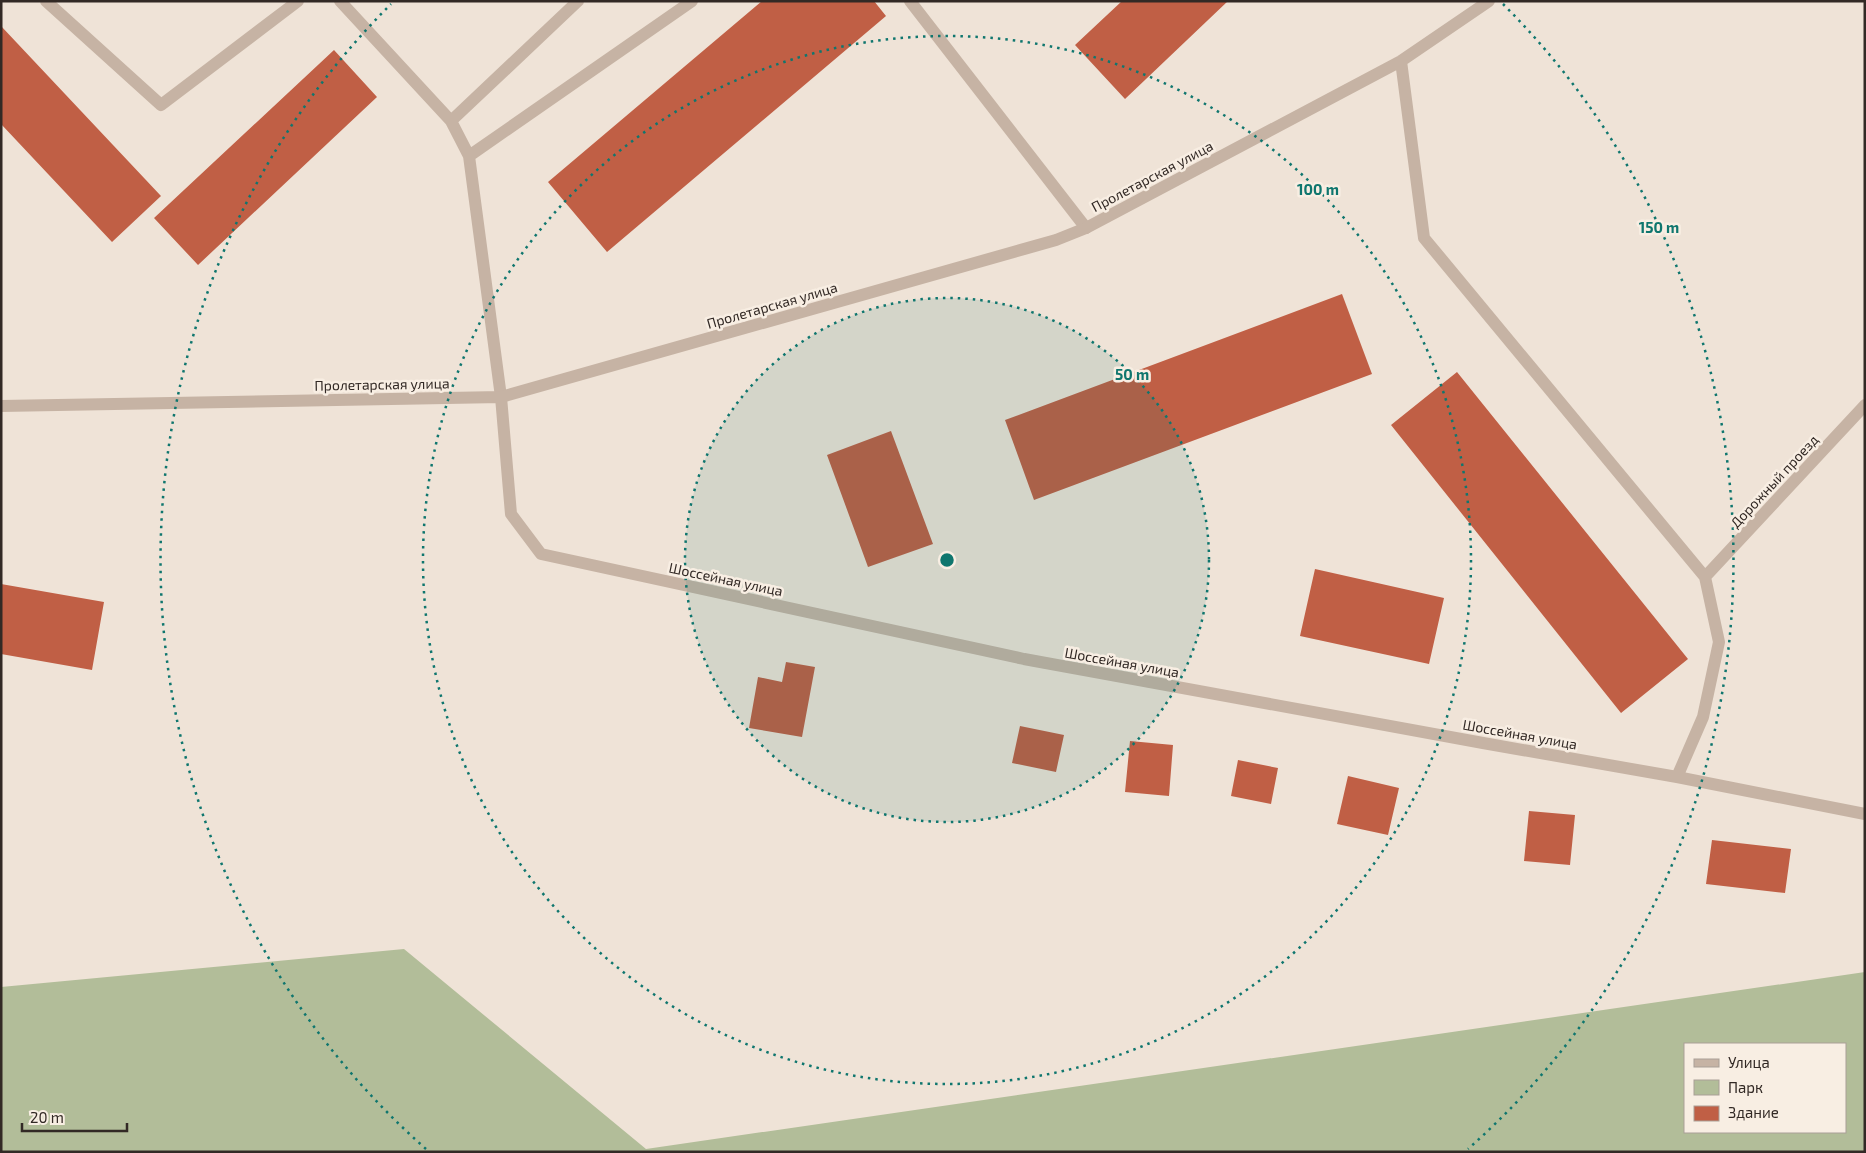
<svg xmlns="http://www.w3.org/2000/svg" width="1866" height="1153" viewBox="0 0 1866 1153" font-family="'Exo 2',sans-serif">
	<rect width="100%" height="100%" fill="#efe3d7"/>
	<path fill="#b2bd99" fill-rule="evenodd" d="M404 949 646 1149 1865 972V1152H1V987ZM1685 1044H1845V1132H1685Z"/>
	<path fill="#c05f45" d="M762 1H874L886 16 607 252 548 182Z
		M1122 1H1228L1125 99 1075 45Z
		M1 26 161 196 112 242 1 124Z
		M334 50 377 97 198 265 154 218Z
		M1342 294 1372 374 1034 500 1005 420Z
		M1457 372 1688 659 1621 713 1391 425Z
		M891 431 933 544 868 567 827 455Z
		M1315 569 1444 598 1429 664 1300 636Z
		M1 584 104 602 92 670 1 654Z
		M786 662 815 667 802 737 749 728 758 677 782 682Z
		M1020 726 1064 735 1056 772 1012 763Z
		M1130 741 1173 745 1169 796 1125 792Z
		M1238 760 1278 768 1271 804 1231 796Z
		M1348 776 1399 788 1388 835 1337 824Z
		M1529 811 1575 815 1570 865 1524 861Z
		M1712 840 1791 849 1785 893 1706 884Z"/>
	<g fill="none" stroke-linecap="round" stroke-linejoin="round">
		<path stroke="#c6b3a4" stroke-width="12" d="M46 1 161 105 298 1
			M340 1 451 121 469 156 501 397
			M910 1 1086 228
			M451 121 578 1
			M469 156 692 1"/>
		<path stroke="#c6b3a4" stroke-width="12" d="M1401 61 1424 238 1705 577 1719 642 1703 717 1677 777
			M501 397 511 514 541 554 1024 659 1483 743 1677 777 1865 814
			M1 406 501 397 1056 240 1086 228 1401 61 1489 1
			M1705 577 1865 405"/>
	</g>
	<circle cx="947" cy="560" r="262" fill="#0f766e" fill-opacity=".12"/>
	<g fill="none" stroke="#0f766e" stroke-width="2.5" stroke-dasharray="2.5 5">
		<circle cx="947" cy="560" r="262"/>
		<circle cx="947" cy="560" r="524"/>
		<path d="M426 1149A786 786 0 0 1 391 4M1503 4A786 786 0 0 1 1468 1149"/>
	</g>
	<g text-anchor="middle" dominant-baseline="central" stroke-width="5" stroke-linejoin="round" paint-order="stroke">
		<g font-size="14" fill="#322925" stroke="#f8eee3">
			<text transform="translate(1152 176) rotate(-28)">Пролетарская улица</text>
			<text transform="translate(772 305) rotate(-16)">Пролетарская улица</text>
			<text transform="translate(382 384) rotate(-1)">Пролетарская улица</text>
			<text transform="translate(1774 481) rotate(-47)">Дорожный проезд</text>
			<text transform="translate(726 579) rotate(12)">Шоссейная улица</text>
			<text transform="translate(1122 662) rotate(10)">Шоссейная улица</text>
			<text transform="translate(1520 734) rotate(10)">Шоссейная улица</text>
		</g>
	</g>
	<circle cx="947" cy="560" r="8" fill="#0f766e" stroke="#f8eee3" stroke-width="2.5"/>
	<g font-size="15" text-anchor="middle" font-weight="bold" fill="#0f766e" stroke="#f8eee3" stroke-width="5" stroke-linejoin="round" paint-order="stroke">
		<text x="1318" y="195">100 m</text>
		<text x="1659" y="233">150 m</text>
		<text x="1132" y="380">50 m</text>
	</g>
	<rect width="1866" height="1153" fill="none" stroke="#322925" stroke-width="5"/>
	<rect x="1684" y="1043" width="162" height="90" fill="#f8eee3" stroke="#a99f97"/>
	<rect x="1694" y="1059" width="25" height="8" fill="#c6b3a4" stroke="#a99f97"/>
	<text x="1728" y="1068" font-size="15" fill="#322925">Улица</text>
	<rect x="1694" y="1080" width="25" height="15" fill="#b2bd99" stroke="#a99f97"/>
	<text x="1728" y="1093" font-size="15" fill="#322925">Парк</text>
	<rect x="1694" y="1106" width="25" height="15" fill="#c05f45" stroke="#a99f97"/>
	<text x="1728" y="1118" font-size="15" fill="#322925">Здание</text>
	<path d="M22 1123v8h105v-8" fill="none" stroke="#322925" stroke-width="2.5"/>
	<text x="30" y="1123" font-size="15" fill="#322925" stroke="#f8eee3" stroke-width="4" paint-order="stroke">20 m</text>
</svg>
